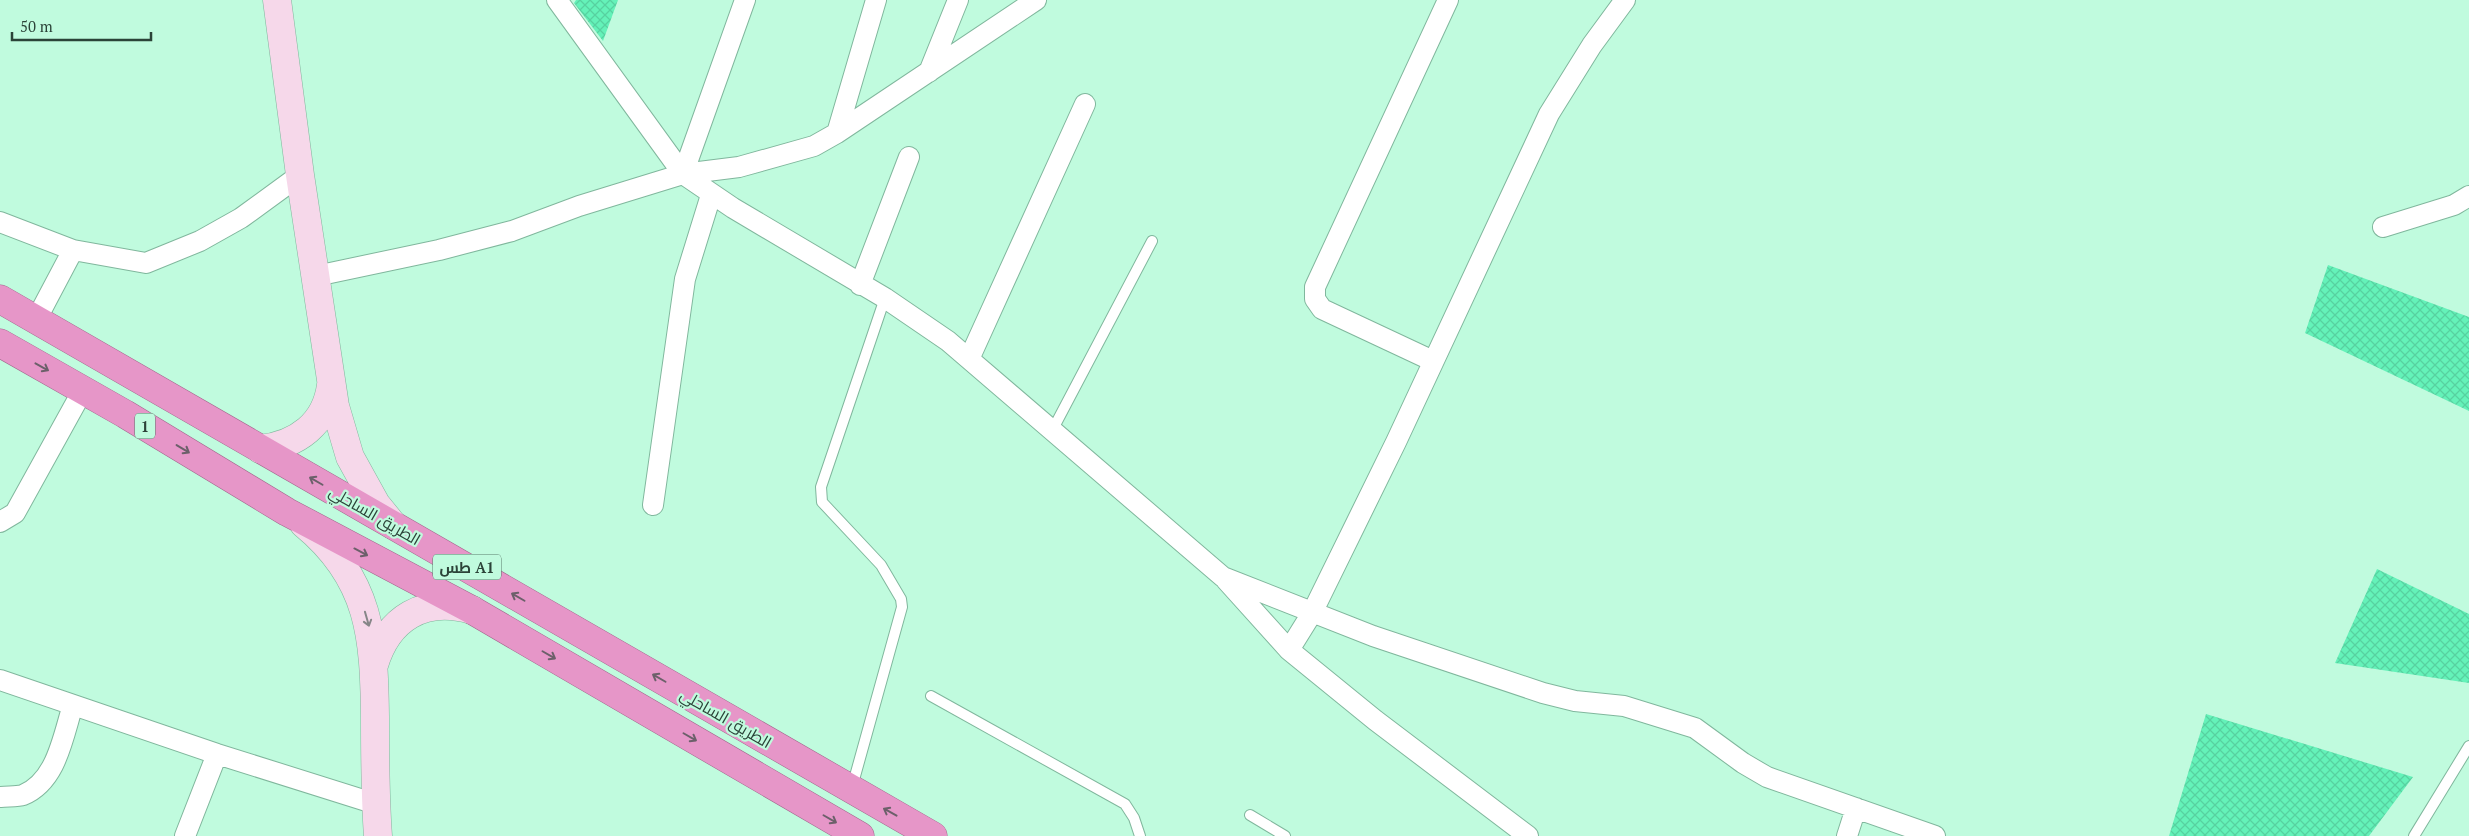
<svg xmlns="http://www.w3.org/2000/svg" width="2469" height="836" viewBox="0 0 2469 836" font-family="'PT Serif',Cairo,serif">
	<defs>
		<pattern id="building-cross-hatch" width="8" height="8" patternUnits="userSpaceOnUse" patternTransform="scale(1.25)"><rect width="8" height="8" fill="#64f2b9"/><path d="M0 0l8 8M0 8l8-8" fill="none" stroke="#57d1a0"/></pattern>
	</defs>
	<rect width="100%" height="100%" fill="#c0fbde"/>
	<path fill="url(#building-cross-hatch)" d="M576 0H618L603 41 574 3Z
		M2328 265 2469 317V411L2305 333Z
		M2377 569 2469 614V683L2335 663Z
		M2206 714 2413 777 2369 836H2169Z"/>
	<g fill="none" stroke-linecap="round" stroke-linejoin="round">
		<g stroke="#80b79d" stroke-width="12">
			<path id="service" d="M1053 429 1152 241
				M931 696 1125 804 1134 818 1140 836
				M852 787 902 607 901 599 881 565 822 502 821 487 885 298
				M1250 815 1285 836
				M2414 836 2469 746"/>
		</g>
		<g stroke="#80b79d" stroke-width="22">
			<path id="minor" d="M557 0 683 174 733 208 885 298 948 341 1223 577 1373 636 1543 693 1575 701 1624 706 1695 728 1743 763 1767 777 1935 836
				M929 72 958 0
				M837 133 876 0
				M683 174 745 0
				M0 222 73 250 146 263 200 241 241 218 300 175
				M2383 227 2454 205 2469 196
				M316 276 439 250 512 231 579 206 683 174 739 167 814 146 837 133 1036 0
				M860 285 909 157
				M36 320 73 250
				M970 357 1085 104
				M1433 361 1322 309 1315 299V287L1448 0
				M653 505 685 279 711 195
				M0 522 15 513 83 390
				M1226 580 1289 650 1375 720 1528 836
				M1289 650 1312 613 1396 442 1549 114 1592 45 1625 0
				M0 680 217 754 376 804
				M0 797C7 796 17 797 23 795 57 781 63 736 73 705
				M185 836 217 754
				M1847 836 1856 808"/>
		</g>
		<g stroke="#80b79d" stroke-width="29">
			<path id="secondary" d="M277 0 300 175 335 406 350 457 376 504 393 525
				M260 449C297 445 326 424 331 385
				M304 524C371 579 374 638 375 717 375 757 375 796 378 836
				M374 665C388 618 424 596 472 610"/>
		</g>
		<g stroke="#a1688c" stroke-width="29">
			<path id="trunk" d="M0 299 933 836
				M0 343 125 414 287 512 472 610 860 836"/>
		</g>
		<use href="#service" stroke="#fff" stroke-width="10"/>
		<use href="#minor" stroke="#fff" stroke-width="20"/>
		<use href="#secondary" stroke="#f6d8ea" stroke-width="28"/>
		<use href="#trunk" stroke="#e696c8" stroke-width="28"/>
	</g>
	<defs><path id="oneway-shaft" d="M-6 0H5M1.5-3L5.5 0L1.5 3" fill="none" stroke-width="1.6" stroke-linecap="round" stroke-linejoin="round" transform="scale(1.25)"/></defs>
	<g stroke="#6c606a">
		<use href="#oneway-shaft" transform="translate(42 367) rotate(29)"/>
		<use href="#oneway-shaft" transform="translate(183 449) rotate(31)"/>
		<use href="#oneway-shaft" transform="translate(316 481) rotate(-150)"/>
		<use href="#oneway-shaft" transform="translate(361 552) rotate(28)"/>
		<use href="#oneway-shaft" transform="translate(518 597) rotate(-150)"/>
		<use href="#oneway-shaft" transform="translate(549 655) rotate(30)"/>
		<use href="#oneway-shaft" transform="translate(659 678) rotate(-150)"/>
		<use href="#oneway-shaft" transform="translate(690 737) rotate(30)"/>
		<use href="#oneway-shaft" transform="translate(890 812) rotate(-151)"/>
		<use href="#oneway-shaft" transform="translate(830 819) rotate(30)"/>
	</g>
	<use stroke="#868688" href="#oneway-shaft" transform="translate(367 619) rotate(74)"/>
	<g text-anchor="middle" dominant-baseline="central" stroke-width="4.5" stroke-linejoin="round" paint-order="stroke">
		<g fill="#c0fbde" stroke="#587a6a" stroke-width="1">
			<rect x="135" y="413.5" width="20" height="25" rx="4"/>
			<rect x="433" y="554.5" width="68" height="25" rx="4"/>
		</g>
		<g font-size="15" font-weight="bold" fill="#2b4338">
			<text x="145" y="426">1</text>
			<text x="467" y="567">طس A1</text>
		</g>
		<g font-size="16" fill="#2b4338" stroke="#c0fbde">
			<text transform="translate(375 515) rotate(30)">الطريق الساحلي</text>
			<text transform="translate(726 718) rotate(30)">الطريق الساحلي</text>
		</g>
	</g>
	<path d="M12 32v8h139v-8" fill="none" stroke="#2b4338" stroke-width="2.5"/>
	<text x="20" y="32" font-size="15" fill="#2b4338" stroke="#c0fbde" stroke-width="4" paint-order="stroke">50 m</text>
</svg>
